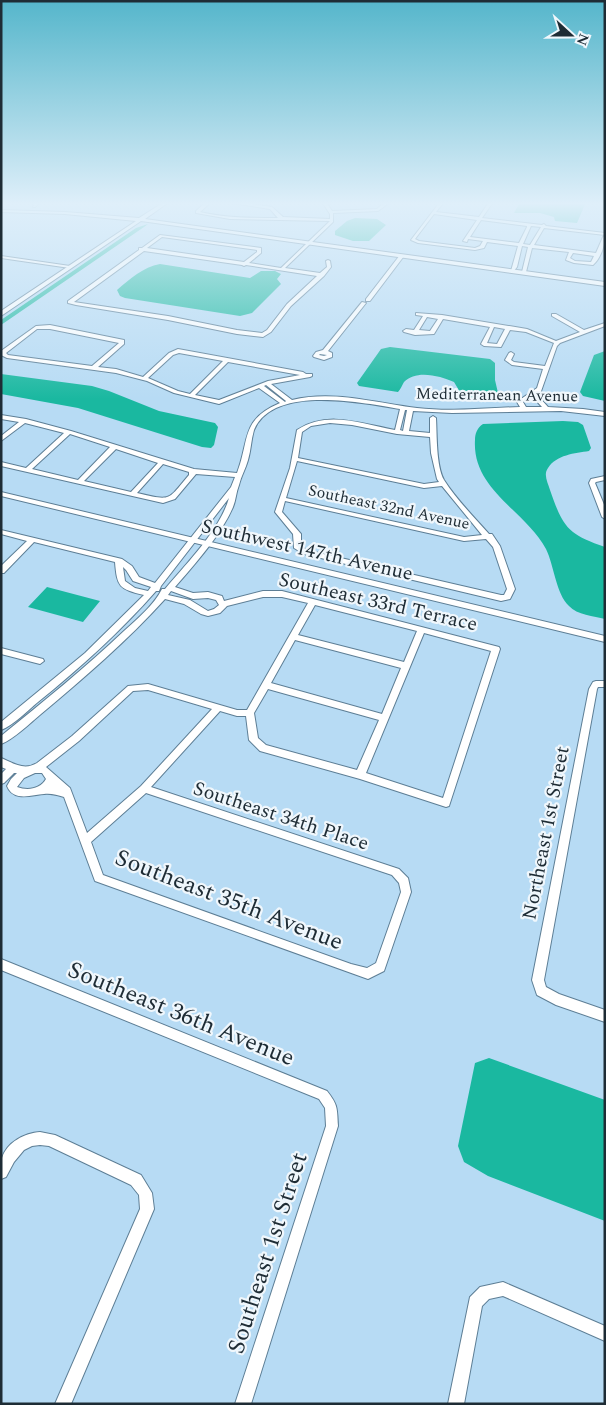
<svg xmlns="http://www.w3.org/2000/svg" width="606" height="1405" viewBox="0 0 606 1405" font-family="Spectral,serif">
	<rect width="100%" height="100%" fill="#b7dbf4"/>
	<path fill="#1ab8a0" d="M520 202H586L577 223 555 221 554 217 540 213H514Z
		M355 218 377 219 386 225 369 241H353L335 235V231L347 221Z
		M148 224 144 227 1 325V320L136 228Z
		M160 264 250 278 261 271H275L281 274 277 279 281 284 252 313 240 316 125 298 120 296 117 290C130 279 143 267 160 264Z
		M390 347 490 359 495 363V380L498 393 495 397 466 398 463 397 454 382C441 376 416 369 404 382 402 385 401 389 398 392L359 386 357 383 381 349Z
		M605 351V401L583 396 580 392 594 355Z
		M1 374 92 386 109 391 159 411 215 423 218 427 214 445 211 448 202 447 78 408 1 394Z
		M563 421 578 422 583 425 591 448 589 451C575 453 556 455 548 468 543 475 548 483 550 490 563 527 567 534 605 547V619C594 616 577 615 569 606 556 594 554 565 546 549 525 510 472 490 475 440 475 434 477 428 483 424Z
		M47 587 100 601 83 622 28 607Z
		M489 1058 605 1100V1221L488 1176 464 1162 458 1146 475 1063Z"/>
	<g fill="none" stroke-linecap="round" stroke-linejoin="round">
		<g stroke="#5d7e95" stroke-width="2">
			<path id="minor" d="M35 202H40L35 207H33Z
				M206 202H211L200 212C226 218 252 218 278 218L270 209 226 202H239L272 207 283 217 330 219V214L322 202H326L332 211 377 209 385 202H390L378 211 333 213V222L285 268 320 273 327 267 326 261 328 260 330 261 331 267 324 276 291 306 271 332 263 337 237 334 168 320 76 305 68 303V301L139 250V248H142L160 235 261 248V253L249 263 281 268 330 221 230 219 196 213V211ZM162 237 257 250V252L244 262 147 248ZM144 251 242 265 244 266 246 265 317 276 287 304 267 330 262 333 237 330 168 316 74 302Z
				M440 202H444L436 212 479 217 489 202H493L482 218 542 225 544 224 546 226 605 233V235L544 228 534 245 596 253 603 237 605 236C605 246 600 259 593 265L574 263 566 260 569 252 532 248 526 272 524 273 522 272 528 247 522 246 517 267 513 272 511 271 518 246 487 242 484 248 475 250 418 243 411 240ZM434 214 477 220 463 241 467 242 468 239 483 241 480 246 475 248 419 241 415 239ZM481 220 527 226V227L519 243 470 237ZM531 226 541 227 530 245 523 244ZM573 253 594 256 591 262 575 261 570 258Z
				M400 255 404 256 370 301H366V299Z
				M1 256 70 266 72 267 70 268 1 258Z
				M362 302 366 303 328 351 332 353V357L324 360 314 357 313 356 316 352 323 350ZM320 354 327 355 324 356 319 355Z
				M416 313 442 315 527 329 556 341 580 332 552 316V314H556L584 330 605 323V326L560 343 557 346 539 397 548 407 583 409 605 412V416L561 411 452 413 413 411 409 431 430 433V418L433 416 436 418C437 434 436 466 444 480 456 499 474 517 489 534H492L500 546 515 589 510 599 501 601 304 554 294 548 293 534 275 512 290 468 297 430C328 410 361 424 395 430L400 409C364 403 273 384 254 430 251 440 251 450 248 460 246 468 241 476 239 485 236 492 236 500 233 507 221 535 195 564 175 587L193 593 208 592 222 596 224 601 263 591H282L499 647 500 649 449 806 446 807 360 779 260 751 249 740 246 716H237L220 711 151 787 399 869 408 878 411 892 384 971 368 979 95 881 64 797C57 795 51 793 44 794 32 795 13 802 7 786L11 779 17 773H14L4 783 1 784V774L6 769 1 767V758C13 763 24 771 37 763L72 736 128 686 148 684 237 710H247L308 603 282 597H263L227 606 220 613 208 616 201 614 184 604 165 599C127 641 84 678 41 714 30 723 14 739 1 744V736C43 702 85 668 124 631 137 619 154 605 162 589H165C186 564 220 530 229 498L161 586 159 591H156C120 632 80 668 38 702 27 711 14 725 1 730V722L85 653 144 595C119 589 117 587 115 562L34 542 4 573H1V566L27 541 1 534V530L122 559 132 566 139 577 155 583 231 487 235 477 196 474 175 499 163 503 1 466V462L26 468 64 433 25 423 1 441V436L19 422 1 419V415L26 419 71 431 194 469 237 473C250 440 240 420 280 403L259 388 219 404 174 393 147 381 116 373 7 358 1 355V351L36 326 50 325 124 340V344L98 367 116 369 143 377 169 353 178 349 303 372 306 374H312V376L310 377 271 384 292 400C334 390 375 403 417 408 451 412 485 408 520 407L517 402 518 401 537 388 543 369 512 365 505 360 509 353 511 352 514 354 511 360 514 362 545 366 554 343 526 332 510 330 501 347 484 346 481 344 490 327 443 319 434 334 415 335 404 332 403 331 406 329 414 330 423 316 416 315ZM427 317 438 319 430 331 419 330ZM494 327 505 329 497 344 487 343ZM37 329H50L119 343 92 366 8 355 6 353ZM179 353 223 361 190 394 178 391 148 378 173 355ZM228 362 300 375 268 381 219 400 195 395ZM266 385 286 401 285 402 264 386ZM534 395 533 397 542 407H526L523 402ZM405 410H407L403 431 400 430ZM330 423 352 425 397 434 430 437 431 453 437 479 439 482 424 484 298 458 302 432 311 426ZM70 434 110 447 78 480 32 469ZM116 449 158 463 131 492 84 481ZM297 461 424 488 442 486 482 535 464 537 286 498ZM163 464 189 472V475C167 501 172 501 137 493ZM285 501 464 541 486 539 493 547 507 589 504 595H501L306 550 301 545V534L282 512ZM123 567 126 570 133 581 151 587 148 591 135 588 125 581ZM171 591 193 599 208 598 216 600 219 605 214 609 208 611 190 600 168 595ZM315 605 417 631 404 662 298 635ZM424 633 491 651 443 798 366 773ZM295 640 401 668 382 714 271 683ZM268 689 379 720 357 770 266 745 258 738 254 713ZM148 690 212 709 141 786 87 833 70 788 46 767 79 741 133 691ZM35 773H42L46 779C40 789 28 791 17 787L24 778ZM146 793 392 875 399 883 401 892 376 963 367 968 351 964 103 875 91 842Z
				M605 476V480L596 482 595 483 605 507V519L602 517 589 483 591 479Z
				M1 648 43 659 44 661 40 664 1 654Z
				M596 681H605V687H598L597 689 544 980 546 987 559 994 605 1010V1022L556 1005 537 995 532 980 589 689 593 682Z
				M1 959 327 1091C338 1105 337 1108 338 1126L251 1404H235L326 1126 325 1108 319 1099 1 970Z
				M40 1132 55 1135 141 1175 152 1193 154 1209 71 1404H55L140 1209 139 1195 131 1185 49 1146 40 1145 32 1146 24 1150 14 1162 6 1177 1 1179C1 1173 0 1164 2 1158 7 1142 25 1133 40 1132Z
				M503 1282 605 1326V1341L503 1296 489 1299 482 1306 464 1404H448L470 1297 480 1287Z"/>
		</g>
		<g stroke="#5d7e95" stroke-width="2">
			<path id="tertiary" d="M164 202H169L145 219 605 282V286L141 221 1 316V311L136 221 65 214 1 212V210L65 212 139 218Z
				M1 492 605 636V642L1 496Z"/>
		</g>
		<use href="#minor" fill="#fff" fill-rule="evenodd"/>
		<use href="#tertiary" fill="#fff" fill-rule="evenodd"/>
	</g>
	<linearGradient id="sky" x2="0" y2="1"><stop stop-color="#55b6cb"/><stop offset="0.51" stop-color="#dfeffa"/><stop offset="1" stop-color="#dfeffa" stop-opacity="0"/></linearGradient>
	<rect width="606" height="399" fill="url(#sky)"/>
	<g text-anchor="middle" dominant-baseline="central" stroke-width="4.5" stroke-linejoin="round" paint-order="stroke">
		<g font-size="16" fill="#1e2c35" stroke="#f0f7fc">
			<text transform="translate(497 395) rotate(1)">Mediterranean Avenue</text>
			<text transform="translate(389 507) rotate(12)">Southeast 32nd Avenue</text>
		</g>
		<g font-size="20" fill="#1e2c35" stroke="#f0f7fc">
			<text transform="translate(307 550) rotate(13)">Southwest 147th Avenue</text>
			<text transform="translate(378 602) rotate(13)">Southeast 33rd Terrace</text>
			<text transform="translate(281 816) rotate(18)">Southeast 34th Place</text>
			<text transform="translate(546 833) rotate(-79)">Northeast 1st Street</text>
		</g>
		<g font-size="24" fill="#1e2c35" stroke="#f0f7fc">
			<text transform="translate(229 900) rotate(21)">Southeast 35th Avenue</text>
			<text transform="translate(181 1014) rotate(22)">Southeast 36th Avenue</text>
			<text transform="translate(268 1253) rotate(-72)">Southeast 1st Street</text>
		</g>
	</g>
	<rect width="606" height="1405" fill="none" stroke="#1e2c35" stroke-width="5"/>
	<g transform="translate(571 35) rotate(111)" stroke="#f0f7fc" stroke-width="4" paint-order="stroke">
	<path d="M0-4L9 19L0 12L-9 19Z" fill="#1e2c35"/>
	<text y="-8" font-size="14" font-weight="bold" text-anchor="middle" fill="#1e2c35">N</text>
	</g>
</svg>
